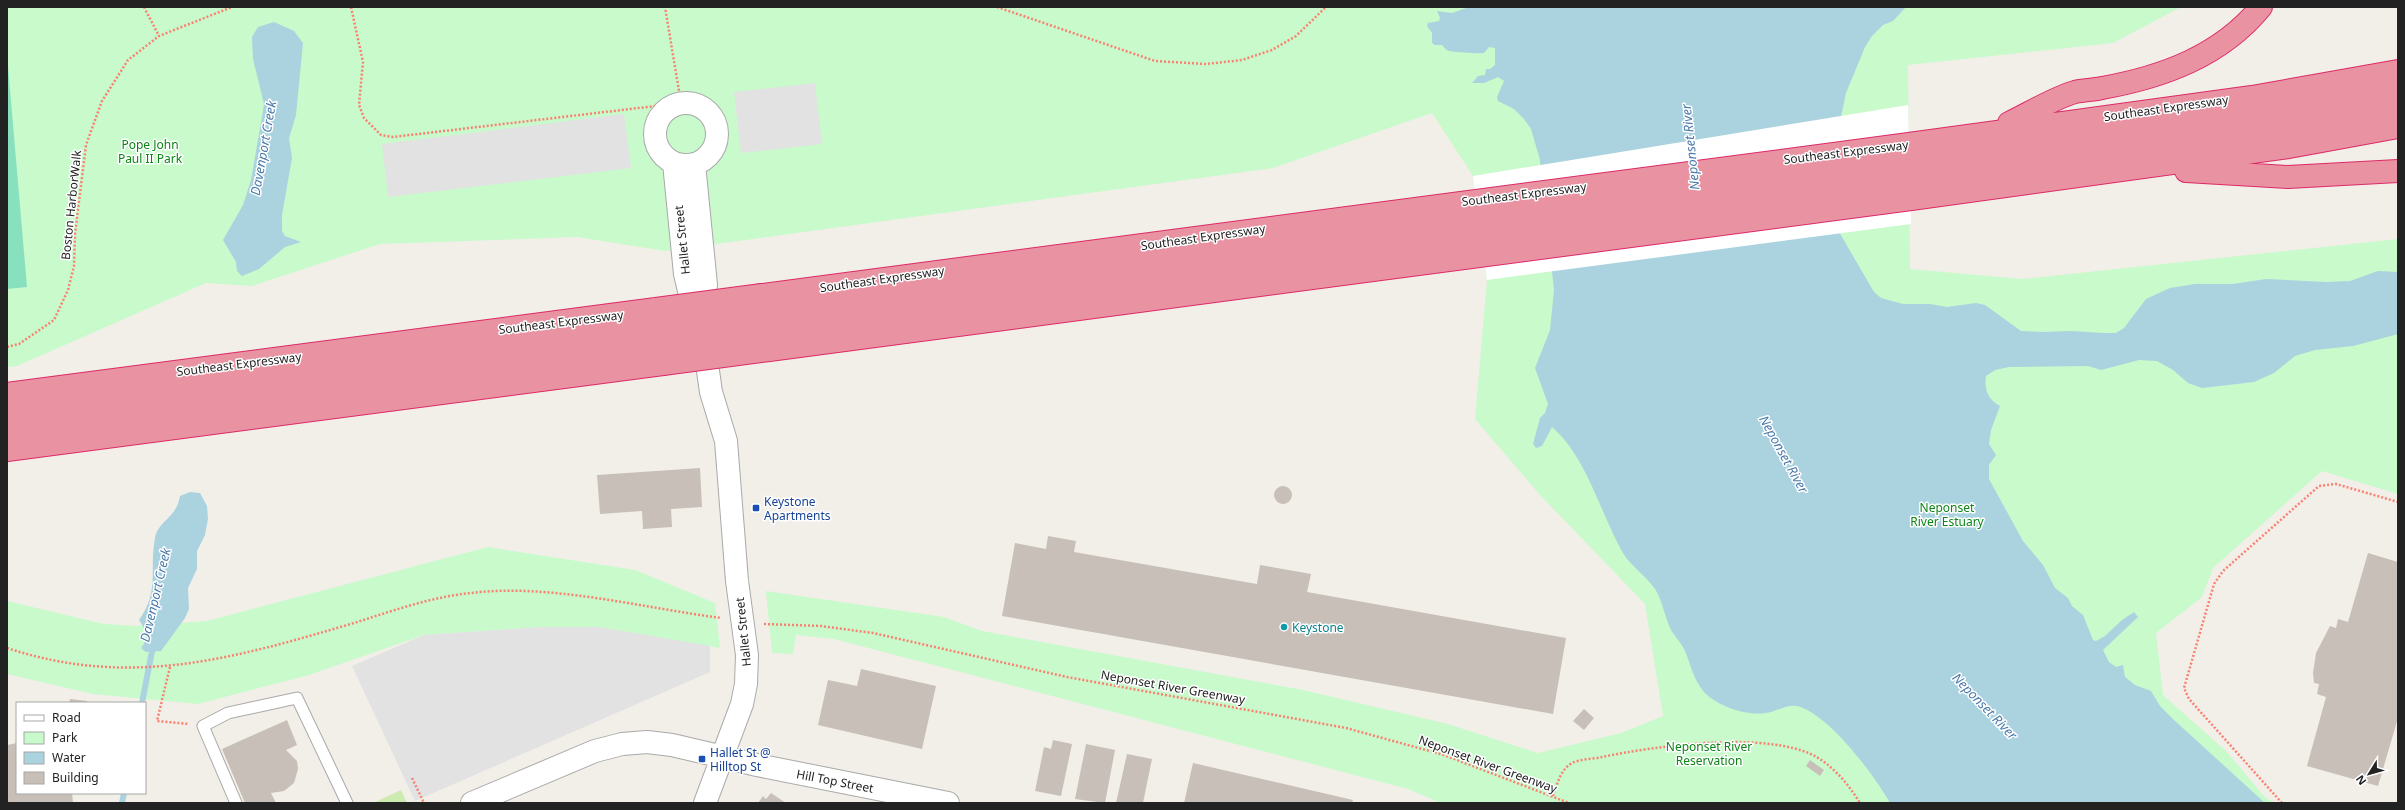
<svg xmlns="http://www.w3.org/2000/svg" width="2405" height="810" viewBox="0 0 2405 810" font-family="'Noto Sans',sans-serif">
	<rect width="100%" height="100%" fill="#f2efe9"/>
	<path fill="#cdebb0" d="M401 790 407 803H373Z"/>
	<path fill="#c8facc" d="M7 7H2181L2113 43 1908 65 1910 269 2022 279 2398 239V494L2322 471 2213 568 2202 597 2156 633 2163 695 2226 751 2264 796 2274 803H1441L1408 789 834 639 796 635 793 654 772 653 766 591 944 617 982 631 1303 690 1448 724 1538 753 1621 733 1663 716 1645 604 1540 495 1475 419 1487 280 1473 176 1432 113 1273 168 665 251 577 237 380 244 252 286 206 283 17 366 7 367Z
		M488 547 635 570 715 603 720 648 599 627H543L424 635 309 675 198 704 93 694 7 674V601L104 624 136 626 207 621Z"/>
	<path fill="#88e0be" d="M7 55 27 287 7 289Z"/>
	<path fill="#e2e2e2" d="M815 83 822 144 741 153 734 92Z
		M624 114 631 168 388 197 382 144Z
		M543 627H599L710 646V672L415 801 352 666 424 635Z"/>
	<path fill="#aad3df" d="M1469 7H1906L1893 21 1883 25 1872 36 1865 47 1846 93 1838 131 1835 225 1874 292 1881 298 1903 304H1930L1947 307 1976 303 1985 305 2021 331 2042 332 2071 331 2104 333H2116L2124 328 2146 299 2170 288 2195 284H2233L2266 279 2326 282 2350 281 2378 271 2398 272V334L2353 346 2315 350 2295 356 2274 373 2254 382 2202 388 2188 383 2173 370 2157 361 2139 360 2101 370 2088 366 2009 367 1995 370 1986 376C1984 390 1988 399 2000 406L1991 430 1989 444 1996 455 1989 465V479L2023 541 2043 565 2055 588 2068 598 2072 606 2083 615 2093 640 2096 641 2105 636 2122 620 2134 612 2138 617 2103 650 2109 662 2116 667 2123 665 2125 677 2135 685 2151 691 2160 706 2174 720 2265 803H1890C1875 776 1828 713 1797 706 1786 704 1776 712 1765 713 1746 716 1717 706 1704 692 1693 679 1691 665 1685 651 1681 642 1674 636 1670 628 1665 617 1663 605 1658 594 1650 578 1632 568 1623 553 1601 515 1587 457 1552 427L1542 446 1536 448 1533 444 1540 418 1545 413 1548 404 1535 368 1550 330 1554 290 1540 160 1531 129 1524 119 1514 109 1498 101 1497 97 1504 81 1498 77 1484 83H1472L1478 76 1485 75 1486 69H1490L1495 65V48L1489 47 1484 53C1480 54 1453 52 1449 51 1446 50 1444 47 1442 45H1435L1432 43V33L1427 26 1428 23 1439 21 1440 18 1437 11 1452 13Z
		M274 22 294 31 303 43 296 115 289 138 292 158 282 215V231L285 236 301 242 285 247 259 269 242 276 237 271 236 262 223 240 243 205 251 180 262 117 264 104 253 59 252 37 258 27Z
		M190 492 200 493 207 506 208 519 205 535 197 551V569L188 588 189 609 185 618 161 651 146 652 141 648C149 638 146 631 139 620 160 591 149 570 155 538 157 525 170 519 176 508 178 505 179 500 180 496Z"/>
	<path fill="#fff" d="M1908 105 1911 224 1487 280 1473 176Z"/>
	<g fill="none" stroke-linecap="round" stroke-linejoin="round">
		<path stroke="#aad3df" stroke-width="6" d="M142 703 153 646
			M122 803 124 793"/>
	</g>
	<path fill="#c7bfb8" d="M700 468 702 507 671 509 672 527 643 529 642 511 600 514 597 475Z
		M1274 495a9 9 0 1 1 18 0a9 9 0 1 1-18 0Z
		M1048 536 1076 541 1074 552 1257 584 1260 565 1311 574 1307 592 1566 638 1553 714 1002 616 1015 543 1046 549Z
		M2368 553 2398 562V718L2378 786 2307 766 2326 697 2317 694 2319 684 2314 683 2313 673 2316 653 2330 626 2336 628 2338 619 2348 622Z
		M861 669 936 686 922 749 818 725 828 680 857 686Z
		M70 699 87 701V703H69Z
		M1584 709 1594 718 1584 730 1573 721Z
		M287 720 297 745 286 750 297 761 298 769 294 783 284 791 271 793 276 803H245L222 749Z
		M1053 740 1072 744 1061 796 1035 791 1044 747 1051 749Z
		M17 743V793H72L73 803H7V745Z
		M1086 744 1115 750 1105 803 1075 799Z
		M1127 754 1152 759 1143 803H1116Z
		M1810 760 1824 770 1820 776 1806 766Z
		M1193 763 1353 800 1352 803H1184Z
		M771 793 786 803H758L763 796 766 799Z"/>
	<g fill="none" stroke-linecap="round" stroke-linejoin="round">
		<g stroke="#a9a9a9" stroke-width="13">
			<path id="service" d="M236 803 203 726 228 713 297 698 347 803"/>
		</g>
		<g stroke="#a9a9a9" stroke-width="24">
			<path id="minor" d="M655 134a31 31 0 1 1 62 0a31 31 0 1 1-62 0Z
				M674 163 685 274 690 295 700 315 711 392 726 441 737 581 747 655 746 684 742 704 705 803
				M694 164 706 285 700 315
				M472 803 595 751 622 744 647 742 672 745 757 765 948 803"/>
		</g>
		<g stroke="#dc2a67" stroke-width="24">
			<path id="motorway" d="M2009 123C2028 114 2056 97 2075 92 2084 90 2094 90 2102 88 2163 77 2221 56 2261 7
				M2186 171 2288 177 2398 171
				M762 295 1909 144 2252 97 2398 71
				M765 313 2254 114 2398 89
				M766 332 1910 181 2287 129 2398 109
				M769 350 1911 199 2289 147 2398 127
				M7 394 656 309
				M7 412 658 326
				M7 432 660 346
				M7 450 663 364"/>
		</g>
		<path stroke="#fa8072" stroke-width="2.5" stroke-dasharray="2 2" stroke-linecap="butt" d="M144 7 159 36
			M351 7 363 62 359 105 364 118 381 135 393 137 681 103 665 7
			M997 7 1155 61 1206 64 1242 60 1272 50 1296 36 1326 7
			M7 347 19 344 54 320 68 290 74 266 75 234 86 145 102 101 128 60 159 36 232 7
			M764 624 821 626 873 633 1067 677 1346 728 1444 755 1569 803
			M7 648C131 689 235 658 354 623 392 611 431 597 471 593 548 583 644 608 721 618
			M170 667 157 721 189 724
			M412 778 424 803
			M1553 796C1557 785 1560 770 1572 763 1580 759 1593 759 1602 757 1656 746 1750 733 1803 751 1828 759 1847 782 1860 803
			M2282 803 2189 699 2184 688 2214 584 2223 571 2319 486 2336 484 2398 502"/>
		<use href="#service" stroke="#fff" stroke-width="11"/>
		<use href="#minor" stroke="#fff" stroke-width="22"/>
		<use href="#motorway" stroke="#e892a2" stroke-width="22"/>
		<g stroke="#dc2a67" stroke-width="24" stroke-linecap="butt">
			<path id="motorway-bridge" d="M656 309 762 295
				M658 326 765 313
				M660 346 766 332
				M663 364 769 350"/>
		</g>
		<use href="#motorway-bridge" stroke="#e892a2" stroke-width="22"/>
	</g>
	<g fill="#1a4fb4" stroke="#fff" stroke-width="1.5">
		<rect x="752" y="504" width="8" height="8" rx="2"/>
		<rect x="698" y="755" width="8" height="8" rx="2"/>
	</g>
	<circle fill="#0f9aa8" stroke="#fff" stroke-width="1.5" cx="1284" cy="627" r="4"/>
	<g text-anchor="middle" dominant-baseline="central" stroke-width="3" stroke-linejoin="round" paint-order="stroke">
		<g font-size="12" fill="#222" stroke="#fff">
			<text transform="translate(2166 108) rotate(-8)">Southeast Expressway</text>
			<text transform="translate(1846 152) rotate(-7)">Southeast Expressway</text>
			<text transform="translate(1524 194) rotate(-7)">Southeast Expressway</text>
			<text transform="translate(71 205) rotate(-84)">Boston HarborWalk</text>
			<text transform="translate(1203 237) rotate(-8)">Southeast Expressway</text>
			<text transform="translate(682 240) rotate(-96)">Hallet Street</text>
			<text transform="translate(882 279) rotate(-8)">Southeast Expressway</text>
			<text transform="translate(561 322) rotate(-7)">Southeast Expressway</text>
			<text transform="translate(239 364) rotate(-7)">Southeast Expressway</text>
			<text transform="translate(743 632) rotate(-96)">Hallet Street</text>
			<text transform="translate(1173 687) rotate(10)">Neponset River Greenway</text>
			<text transform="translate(1488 764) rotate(20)">Neponset River Greenway</text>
			<text transform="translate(835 781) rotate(11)">Hill Top Street</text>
		</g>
		<g font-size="12" fill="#0c8416" stroke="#fff">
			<text x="150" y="144">Pope John<tspan x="150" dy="14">Paul II Park</tspan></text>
			<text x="1947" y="507">Neponset<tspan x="1947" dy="14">River Estuary</tspan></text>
			<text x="1709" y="746">Neponset River<tspan x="1709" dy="14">Reservation</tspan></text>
		</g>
		<g font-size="12" fill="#164399" stroke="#fff" text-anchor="start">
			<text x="764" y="501">Keystone<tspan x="764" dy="14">Apartments</tspan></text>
			<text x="710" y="752">Hallet St @<tspan x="710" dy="14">Hilltop St</tspan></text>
		</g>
		<g font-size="12" fill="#0d838f" stroke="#fff" text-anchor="start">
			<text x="1292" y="627">Keystone</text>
		</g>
		<g font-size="13" font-style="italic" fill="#4a7aab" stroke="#fff">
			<text transform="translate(1690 147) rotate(-96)">Neponset River</text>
			<text transform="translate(263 148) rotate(-80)">Davenport Creek</text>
			<text transform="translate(1784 454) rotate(61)">Neponset River</text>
			<text transform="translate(155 595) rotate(-77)">Davenport Creek</text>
			<text transform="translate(1985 706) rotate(46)">Neponset River</text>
		</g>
	</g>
	<rect width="2405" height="810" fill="none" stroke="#222222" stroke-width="16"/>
	<rect x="16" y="702" width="130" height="92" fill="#ffffff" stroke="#a7a7a7"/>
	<rect x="24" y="715" width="20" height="6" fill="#ffffff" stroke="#a7a7a7"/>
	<text x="52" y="722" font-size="12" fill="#222222">Road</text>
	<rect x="24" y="732" width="20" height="12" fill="#c8facc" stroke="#a7a7a7"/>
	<text x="52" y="742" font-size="12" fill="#222222">Park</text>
	<rect x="24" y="752" width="20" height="12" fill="#aad3df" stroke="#a7a7a7"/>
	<text x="52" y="762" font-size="12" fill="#222222">Water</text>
	<rect x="24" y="772" width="20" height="12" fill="#c7bfb8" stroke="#a7a7a7"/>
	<text x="52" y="782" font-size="12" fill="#222222">Building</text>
	<g transform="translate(2369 774) rotate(233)" stroke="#ffffff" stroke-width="3" paint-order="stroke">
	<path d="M0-3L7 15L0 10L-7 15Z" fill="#222222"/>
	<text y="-6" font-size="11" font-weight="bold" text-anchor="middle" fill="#222222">N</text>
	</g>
</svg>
